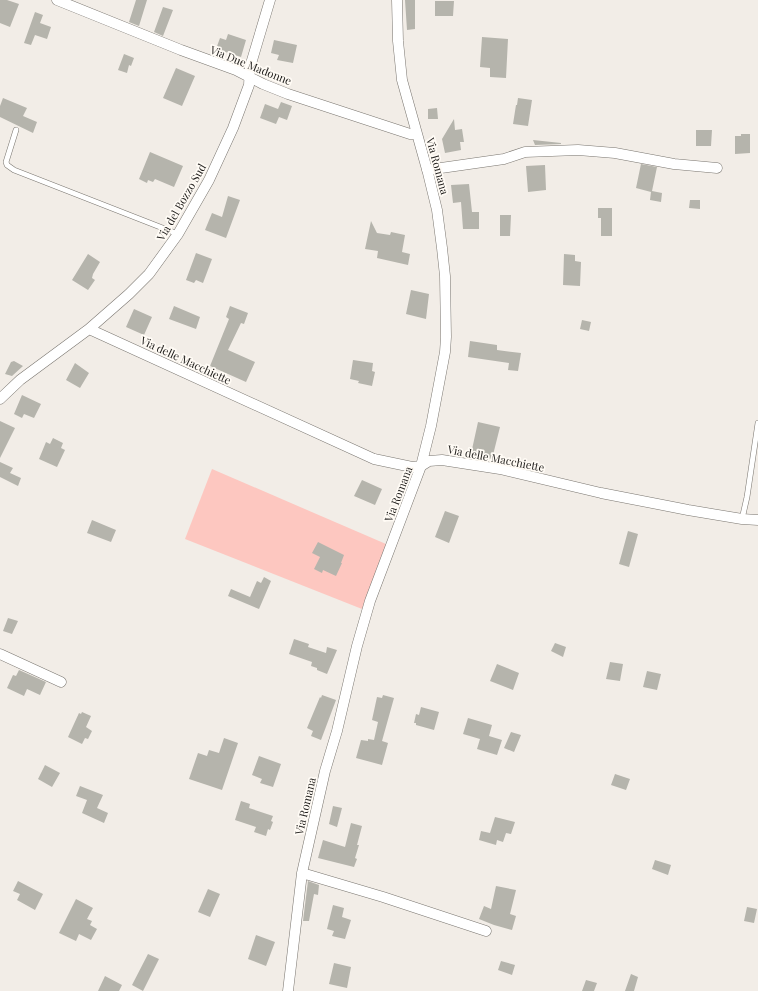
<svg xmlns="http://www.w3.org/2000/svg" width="758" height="991" viewBox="0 0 758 991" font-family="'Playfair Display',serif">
	<rect width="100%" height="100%" fill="#f2ede7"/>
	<path fill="#fdc7c0" d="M212 469 386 544 362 609 185 539Z"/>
	<path fill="#b5b4ac" d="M0 0H7L19 4 10 27 0 23Z
		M136 0H147L139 26 129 22Z
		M405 0H415V29L407 30Z
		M435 1H454L453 16H435Z
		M163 7 173 10 163 36 154 32Z
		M35 12 43 15 40 23 51 27 47 39 35 35 31 45 24 43Z
		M228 34 246 40 241 57 216 49 220 38 226 40Z
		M482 37 508 39 506 78 490 77V68L480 67Z
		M274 40 297 45 293 63 277 60 279 55 271 53Z
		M124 54 134 58 131 66 129 65 127 73 118 70Z
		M176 68 195 76 182 106 163 98Z
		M3 98 27 108 23 116 37 122 33 133 0 117V106Z
		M518 98 532 100 528 126 513 124 516 105H517Z
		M281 102 292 106 287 120 279 117 276 124 260 118 265 104 278 109Z
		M437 108 438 119H428V109Z
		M454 119 455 130 462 129 464 142H460L461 150 445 153 442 139Z
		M696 130H712L711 146H696Z
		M741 134H750V153L735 154V136H741Z
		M533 140 561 143V144L535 145Z
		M150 152 183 166 174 187 155 179 153 182 148 180 147 183 139 179Z
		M641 164 657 167 652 191 662 193 661 202 650 200 651 192 636 188Z
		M545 165 546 190 528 192 526 166Z
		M469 184 472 212H479V229H463L461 202 453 203 451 185Z
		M228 196 240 200 226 238 205 230 212 213 222 217Z
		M690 200H700V209L689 208Z
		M598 208H612V236H601V218H598Z
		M500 215H511L510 236H500Z
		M371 221 377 233 390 235 391 232 405 235 402 252 410 254 408 265 377 258 378 251 365 249Z
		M196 253 212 259 203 283 196 280 194 283 186 280Z
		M88 254 100 262 93 274 92 278 95 280 88 290 72 280Z
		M564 254 575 255V261L581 262 580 286 563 285Z
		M411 290 429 294 426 319 406 314Z
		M174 306 200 317 196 329 169 319Z
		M230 306 248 313 244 324 241 323 228 350 255 362 246 382 210 366 229 319 226 317Z
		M134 309 152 317 144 335 126 327Z
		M582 320 591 322 589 331 580 329Z
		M470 341 497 345V350L521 353 518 371 508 370 509 363 468 357Z
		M353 360 373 363 372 371 375 372 372 386 358 383 359 381 350 379Z
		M14 361 23 366 12 376 5 374 11 362Z
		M75 363 89 373 80 388 66 380Z
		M22 395 41 404 34 418 24 414 22 418 14 414Z
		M0 421 15 428 0 458Z
		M478 422 500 427 492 459 471 454Z
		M53 438 63 443 61 448 65 450 57 467 39 459 46 442 50 444Z
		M0 462 13 468 10 473 21 478 18 486 0 477Z
		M362 480 382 489 375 505 354 496Z
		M445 511 459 516 449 543 435 537Z
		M92 520 116 530 111 542 87 533Z
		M628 531 638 534 629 567 619 564Z
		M318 542 344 555 341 563H342L336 576 323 570 322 573 314 569 320 557 312 553Z
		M264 577 271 581 259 609 228 596 231 589 250 597 257 581 261 583Z
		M8 618 18 621 12 634 3 631Z
		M294 639 309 644 308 647 326 653 327 647 337 650 327 674 317 670V668L311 666 312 662 289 654Z
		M555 643 566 647 563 657 551 651Z
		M610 662 623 664 620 681 606 679Z
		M497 664 519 673 513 690 490 681Z
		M19 670 46 682 40 695 27 689 24 696 7 688 13 675 16 676Z
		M647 671 661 674 657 690 643 687Z
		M322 695 336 700 321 740 311 736 313 731 307 728 320 697 321 698Z
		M383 695 394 698 382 741 388 743 382 765 356 758 361 740 368 741V739L374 740 378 722 372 720 377 697 382 698Z
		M421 707 439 712 434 730 416 725V723H414L416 714 419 715Z
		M82 712 91 716 86 727 92 731 88 739 85 738 82 744 68 737 79 713 81 714Z
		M468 718 492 725 489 736 502 740 497 755 477 749 480 739 463 734Z
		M511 732 521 735 514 752 504 748Z
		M224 738 238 743 222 790 189 779 198 753 207 756 209 750 219 753Z
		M259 756 281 764 273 787 260 783 262 779 252 775Z
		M45 765 60 773 52 787 38 779Z
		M615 774 630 779 626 790 611 785Z
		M80 786 103 795 97 808 108 813 104 823 82 813 87 800 76 796Z
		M241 801 250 804 249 808 273 816 271 821 273 822 270 830 268 829 266 836 254 832 256 827 235 820Z
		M333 806 342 808 337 827 329 824Z
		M495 817 515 822 511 834 506 833 503 842 497 840 496 845 479 840 481 831 490 833Z
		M351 823 362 826 357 845H359L355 858 357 859 354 867 318 858 323 840 345 847Z
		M655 860 671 865 668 875 652 869Z
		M18 881 43 894 35 910 17 900 20 894 13 891Z
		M308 881 319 885 318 895 314 894 309 921H303Z
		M496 886 516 890 510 914 516 916 512 930 494 925 479 919 484 906 491 909Z
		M208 889 220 894 210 917 198 912Z
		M76 899 93 908 87 919 92 921 90 925 97 929 91 940 79 934 76 941 59 933Z
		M333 905 344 908 342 917 351 920 345 939 332 936 334 931 327 929Z
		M747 907 757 909 754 923 744 921Z
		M256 935 275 942 266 966 248 959Z
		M148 954 159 959 143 991 132 985Z
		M501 961 515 965 512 975 498 970Z
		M334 963 351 967 347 988 329 984Z
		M631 974 638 977 634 991H625Z
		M105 976 122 985 119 991H98Z
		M586 980 597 983 594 991H582Z"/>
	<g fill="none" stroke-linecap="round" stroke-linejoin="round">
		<g stroke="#7a7670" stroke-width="6">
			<path id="lane" d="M16 130 6 162 7 165 14 170 178 234
				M742 519 747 497 758 423"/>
		</g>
		<g stroke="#7a7670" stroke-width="11">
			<path id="street" d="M57 0 181 50 236 70 263 84 288 94 410 134H417
				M427 170 504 159 525 152 578 150 615 153 674 164 717 168
				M89 329 374 459 412 467 421 466 429 461 442 460 500 469 601 493 688 510 742 519 758 520
				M0 399 20 380 89 329 129 294 149 274 178 234 209 180 233 128 249 85 250 67 270 0
				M0 654 61 682
				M302 873 383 897 486 931
				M288 991 302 873 325 771 337 731 357 646 370 601 421 466 431 426 445 352 446 337 445 276 442 248 437 210 428 173 402 80 398 41 397 0"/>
		</g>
		<use href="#lane" stroke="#fff" stroke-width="5"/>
		<use href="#street" stroke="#fff" stroke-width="10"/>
	</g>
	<g text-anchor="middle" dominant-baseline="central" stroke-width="3.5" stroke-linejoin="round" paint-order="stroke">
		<g font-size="11" fill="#1f1d1b" stroke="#fffbf5">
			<text transform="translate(251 65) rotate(22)">Via Due Madonne</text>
			<text transform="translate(438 166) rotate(75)">Via Romana</text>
			<text transform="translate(181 202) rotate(-60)">Via del Bozzo Sud</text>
			<text transform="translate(186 360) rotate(25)">Via delle Macchiette</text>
			<text transform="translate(496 458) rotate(11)">Via delle Macchiette</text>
			<text transform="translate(398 494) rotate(-69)">Via Romana</text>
			<text transform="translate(305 806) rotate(-77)">Via Romana</text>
		</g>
	</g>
</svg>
